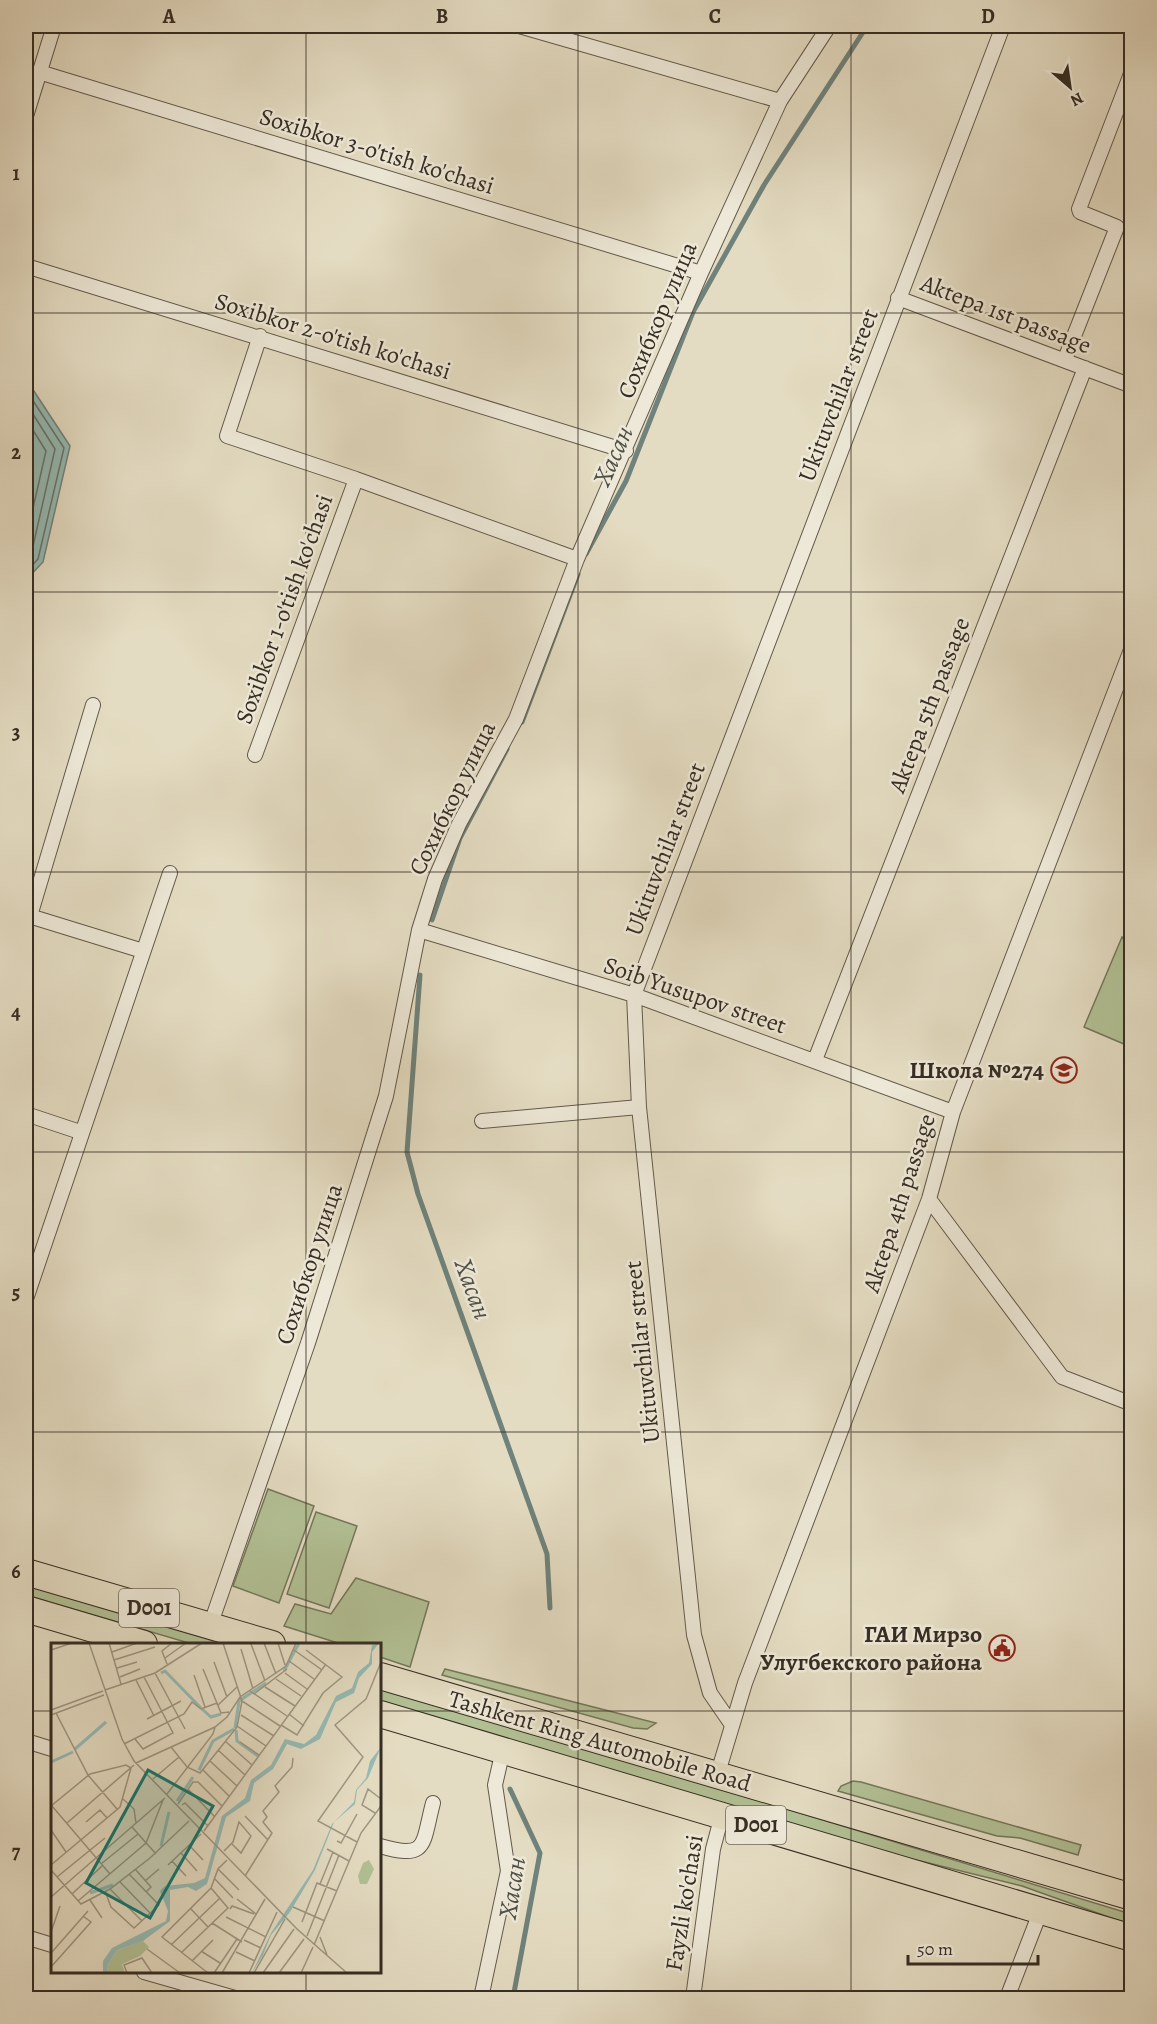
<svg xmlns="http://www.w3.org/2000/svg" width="1157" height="2024" viewBox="0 0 1157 2024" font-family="Alegreya,serif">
	<rect width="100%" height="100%" fill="#e4dcc2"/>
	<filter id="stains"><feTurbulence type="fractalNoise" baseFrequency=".00333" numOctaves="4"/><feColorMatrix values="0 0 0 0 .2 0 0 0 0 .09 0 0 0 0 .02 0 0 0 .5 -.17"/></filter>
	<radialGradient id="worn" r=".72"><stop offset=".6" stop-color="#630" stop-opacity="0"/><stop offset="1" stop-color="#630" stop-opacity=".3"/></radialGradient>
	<path fill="#b2c195" stroke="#74775c" stroke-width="1.5" d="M1122 937 1131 942V1047L1084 1027Z
		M268 1489 314 1506 279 1603 233 1586Z
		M316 1512 357 1526 329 1608 287 1594Z
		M356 1578 429 1602 410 1667 380 1657V1644H341L284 1626 295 1604 331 1614Z
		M26 1582 224 1642 223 1644H192L26 1595Z
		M445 1669 656 1723 647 1729 633 1728 442 1675Z
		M380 1689 747 1797 1131 1914V1925L1022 1886 888 1853 380 1701Z
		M853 1781 861 1782 1081 1845 1078 1855 1020 1838 997 1836 838 1791 841 1786Z"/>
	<path fill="#95bbb5" stroke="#6f827b" stroke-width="1.5" d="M26 379 70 446 43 562 26 580Z"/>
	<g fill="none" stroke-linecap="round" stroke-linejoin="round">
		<path stroke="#66746c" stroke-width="1.5" d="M26 390 64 448 38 559 26 572
			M26 403 55 449 31 555 26 561
			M26 419 46 451 26 539"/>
		<path stroke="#6f827b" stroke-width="5" d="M586 554 626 481 693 312 764 185 867 26
			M522 722 578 574
			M432 920 460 838 507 749
			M420 975 407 1152 418 1194 547 1554 550 1608
			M510 1789 540 1853 513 1998"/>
		<g stroke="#62594b" stroke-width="16">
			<path id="street" d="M519 26 780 101
				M39 72 701 273
				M26 116 54 26
				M26 266 626 451
				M898 298 1132 386
				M260 336 227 436 356 479 577 559
				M1065 359 1117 227 1080 212 1079 209 1132 71
				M255 755 356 479
				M26 915 143 951
				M30 916 93 705
				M419 930 634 995 953 1112
				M815 1060 1085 368
				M26 1114 80 1132
				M482 1121 639 1107
				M929 1199 1062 1377 1132 1404
				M26 1299 170 873
				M210 1626 308 1343 386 1096 419 930 435 879 459 824 516 719 577 559 701 273 780 101 829 26
				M732 1725 710 1693 694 1635 639 1107 634 995 1003 26
				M26 1741 52 1749
				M717 1776 745 1683 929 1199 953 1112 1132 647
				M380 1846C428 1860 422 1845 433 1803
				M26 1937 52 1945
				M144 1972 235 1998
				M481 1998 508 1871 495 1785 503 1750
				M693 1998 713 1849 722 1815
				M1007 1998 1041 1910"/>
		</g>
		<g stroke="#362d23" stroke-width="28">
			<path id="highway" d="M26 1572 272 1644
				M26 1609 144 1644
				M380 1676 1132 1897
				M380 1714 1132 1938"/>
		</g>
		<use href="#street" stroke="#ede8d7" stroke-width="14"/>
		<use href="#highway" stroke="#e4dcc2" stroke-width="26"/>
	</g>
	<path fill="none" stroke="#362d23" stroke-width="1.5" stroke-opacity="0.55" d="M306 26V1644M578 26V1998M851 26V1998M26 313H1132M26 592H1132M26 872H1132M26 1152H1132M26 1432H1132M26 1711H52M380 1711H1132M306 1972V1998"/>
	<defs>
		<g id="school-ring" transform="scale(1.35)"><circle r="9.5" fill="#ede8d7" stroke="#8f2418" stroke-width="1.5"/><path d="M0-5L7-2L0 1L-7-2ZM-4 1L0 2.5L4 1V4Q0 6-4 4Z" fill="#8f2418"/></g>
		<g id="civic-ring" transform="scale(1.35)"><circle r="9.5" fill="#ede8d7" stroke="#8f2418" stroke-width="1.5"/><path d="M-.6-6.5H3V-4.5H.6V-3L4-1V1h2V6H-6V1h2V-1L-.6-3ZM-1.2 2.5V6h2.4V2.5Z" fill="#8f2418"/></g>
	</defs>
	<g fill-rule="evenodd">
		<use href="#school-ring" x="1064" y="1070"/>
		<use href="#civic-ring" x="1002" y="1648"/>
	</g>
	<g text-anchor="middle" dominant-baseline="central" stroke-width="5" stroke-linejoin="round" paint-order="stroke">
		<g fill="#ede8d7" stroke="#6d6559" stroke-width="1.5">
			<rect x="119" y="1589" width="60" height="38" rx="4.5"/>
			<rect x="726" y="1806" width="60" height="38" rx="4.5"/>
		</g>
		<g font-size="22" font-weight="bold" fill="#362d23">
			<text x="149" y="1608">D001</text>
			<text x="756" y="1825">D001</text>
		</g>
		<g font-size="24" fill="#362d23" stroke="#ede8d7">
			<text transform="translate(377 151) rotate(17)">Soxibkor 3-o'tish ko'chasi</text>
			<text transform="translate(1006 314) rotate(21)">Aktepa 1st passage</text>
			<text transform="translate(657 320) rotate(-67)">Сохибкор улица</text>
			<text transform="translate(333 336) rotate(17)">Soxibkor 2-o'tish ko'chasi</text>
			<text transform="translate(838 395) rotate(-69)">Ukituvchilar street</text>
			<text transform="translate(284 609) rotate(-70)">Soxibkor 1-o'tish ko'chasi</text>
			<text transform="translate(929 705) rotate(-69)">Aktepa 5th passage</text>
			<text transform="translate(452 798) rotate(-64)">Сохибкор улица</text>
			<text transform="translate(665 849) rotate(-69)">Ukituvchilar street</text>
			<text transform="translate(695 995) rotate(19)">Soib Yusupov street</text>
			<text transform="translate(899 1203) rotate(-72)">Aktepa 4th passage</text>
			<text transform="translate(309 1264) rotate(-72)">Сохибкор улица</text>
			<text transform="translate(642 1352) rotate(-96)">Ukituvchilar street</text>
			<text transform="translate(600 1741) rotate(16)">Tashkent Ring Automobile Road</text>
			<text transform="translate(684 1903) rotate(-81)">Fayzli ko'chasi</text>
		</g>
		<g font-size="24" font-weight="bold" fill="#362d23" stroke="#ede8d7" text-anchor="end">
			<text x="1044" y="1070">Школа №274</text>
			<text x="982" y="1634">ГАИ Мирзо<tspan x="982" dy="28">Улугбекского района</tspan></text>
		</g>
		<g font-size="26" font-style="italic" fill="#4e5048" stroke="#ede8d7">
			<text transform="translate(613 456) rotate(-66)">Хасан</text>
			<text transform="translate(473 1289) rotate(70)">Хасан</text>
			<text transform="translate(512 1888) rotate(-81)">Хасан</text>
		</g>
	</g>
	<g transform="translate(51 1643)">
		<rect width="330" height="330" fill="#e4dcc2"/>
		<path d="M318 217 323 226 316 241H309L307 233 312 220ZM92 298 98 304 89 313 71 321 74 330H57L56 323 66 307Z" fill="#b2c195"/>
		<path d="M328 0 321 9V21L308 35 303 50 285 59 269 96 250 106 236 101 222 126 203 140 199 158 175 174 156 241 145 248 137 244 119 247V278L92 298 66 307 56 323 57 330H52V318L61 305 115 278 117 268 109 248 114 243 143 240 154 235 171 173 194 155 200 137 220 122 234 96 253 101 265 92 285 53 301 45 307 29 318 20 321 2ZM330 104 317 135 306 147 304 161 283 179 264 227 239 269 220 292 212 312 201 330 220 290 262 227 281 181 303 159 305 147 315 135 319 118Z" fill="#95bbb5"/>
		<path fill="none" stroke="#95bbb5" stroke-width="3" d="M233 28 248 0M110 30 114 28 150 65M151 66 160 74 170 71M184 85 188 58 215 40M185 87 186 98 207 113M24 106 55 79M0 119 22 109M148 127 162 98 183 86M126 158 142 134M110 203 118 169M39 250 62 242"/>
		<path fill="none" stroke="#9e9682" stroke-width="1.5" d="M38 0 71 96 83 118 246 286 296 330M58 0 70 41M213 0 225 31M227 0 234 22M200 1 214 38M190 6 202 46M0 7 21 0M243 7 271 27M61 9 86 0M114 15 135 0M63 17 104 4M238 18 263 36M163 19 176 54M116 21 111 8 121 0M66 25 86 19M152 26 170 70 178 69M104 30 134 86M234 30 256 46M143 32 154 64M69 34 89 26M225 36 250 53M85 37 103 73M214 44 244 63M54 47 104 30 151 0M199 48 236 73M203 51 236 26M191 58 229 83M167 62 186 44M0 67 52 48M5 70 37 132 66 166M238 71 253 83M0 72 53 52M190 72 223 93M96 76 130 58M230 82 246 92 272 50 291 34 255 7M186 83 215 103M84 96 92 106 122 90 93 34M174 98 201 122M189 99 208 112M73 101 133 71 141 59 150 66 166 60M120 104 136 124 149 130 186 84 191 58 172 0M167 107 194 132M159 118 186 143M85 120 164 84 176 74 189 54 235 23 245 0M152 127 178 153M102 136 128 114M137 146 163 173M116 151 162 91 164 84M72 156 83 166 85 180M127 161 142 139H147L171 163M131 162 134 160 157 183M0 163 39 131 75 122 80 125M1 163 59 231M324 170 311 162 317 146 330 156M194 173 217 197M35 179 49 167 56 175M16 180 83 122M81 184 105 211M0 187 15 209M153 188 275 21M286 198 290 200 306 171M306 199 267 178 312 114 284 82 315 56 330 19M138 202 152 217M276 206 298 218M173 208 182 199 188 179 200 193 190 210 181 201M130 210 146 228M121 218 135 233M50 221 87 191M0 222 69 164 80 125M117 222 150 191M84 226 100 244 95 249M167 226 188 247M0 227 30 261 59 246 99 215 138 178M194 233 221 190 212 179 216 174 212 168 228 149 224 143 241 124 242 115M6 234 54 195M163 235 182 255M94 238 108 226M69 239 99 270M269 241 282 209M59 246 91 278M54 248 60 264 83 285 108 262 78 231M21 251 51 223M0 254 114 155M186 256 205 271M39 257 51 275M27 258 95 200 112 157M242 264 274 278M140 266 157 284M179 266 181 263 203 271M175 274 215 294M251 279 266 240 286 248M161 280 191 299M0 289 9 263M256 293 288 212M269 294 276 312M193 297 210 305M120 302 169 255M263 302 310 190 330 163M96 306 129 330M150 308 169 320M1 309 37 268M131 309 177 265 160 245M185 309 204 318M141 318 162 297M0 324 40 279 32 273M76 330 73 322 91 315 101 330M157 330 111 294 160 245 167 226 176 217M163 330 186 296M171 330 214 256M198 330 226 269M203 330 234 276M212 330 243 286M228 330 253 296M250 330 262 304"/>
		<path fill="#0f766e" fill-opacity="0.15" stroke="#0f766e" stroke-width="3" d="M97 127 162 163 99 275 35 240Z"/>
		<rect width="330" height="330" fill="none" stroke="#362d23" stroke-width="3"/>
	</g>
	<rect width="1157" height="2024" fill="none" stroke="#e4dcc2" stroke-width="66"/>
	<g transform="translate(1070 87) rotate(151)" stroke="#ede8d7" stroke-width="4.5" paint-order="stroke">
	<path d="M0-4.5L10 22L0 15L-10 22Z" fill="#362d23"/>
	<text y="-9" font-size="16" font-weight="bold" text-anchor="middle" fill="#362d23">N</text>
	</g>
	<path d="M908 1955v9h130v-9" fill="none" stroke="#362d23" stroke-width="3"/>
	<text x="917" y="1955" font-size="18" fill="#362d23" stroke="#ede8d7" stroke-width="4.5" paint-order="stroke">50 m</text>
	<rect x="33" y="33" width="1091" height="1958" fill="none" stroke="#362d23" stroke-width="2"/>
	<g font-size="20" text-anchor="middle" font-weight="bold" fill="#362d23">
		<text x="169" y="23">A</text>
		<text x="442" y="23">B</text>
		<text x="715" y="23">C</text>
		<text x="988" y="23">D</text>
		<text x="16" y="180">1</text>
		<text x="16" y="459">2</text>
		<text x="16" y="739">3</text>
		<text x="16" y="1019">4</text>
		<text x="16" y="1299">5</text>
		<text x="16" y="1578">6</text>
		<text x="16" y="1858">7</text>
	</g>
	<rect width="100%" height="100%" filter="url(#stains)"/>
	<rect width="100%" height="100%" fill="url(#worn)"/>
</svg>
